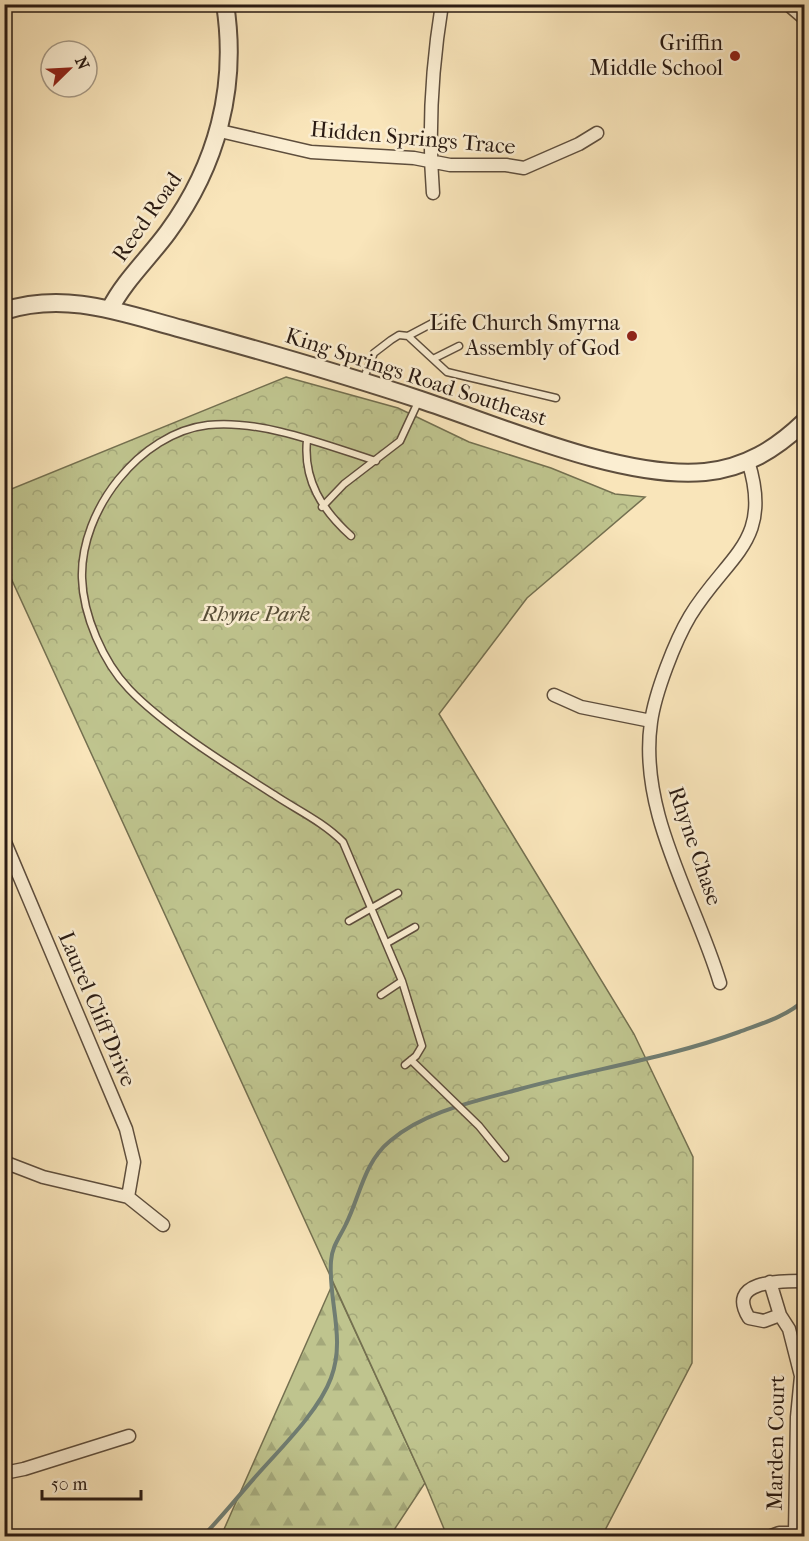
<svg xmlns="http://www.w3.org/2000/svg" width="809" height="1541" viewBox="0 0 809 1541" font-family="'IM FELL French Canon',serif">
	<defs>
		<pattern id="forest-firs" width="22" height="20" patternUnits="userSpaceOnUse" patternTransform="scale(1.5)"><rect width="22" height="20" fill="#bfc48e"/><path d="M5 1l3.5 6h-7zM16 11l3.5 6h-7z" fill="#a4a87a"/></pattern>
		<pattern id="park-crowns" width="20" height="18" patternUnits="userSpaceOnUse" patternTransform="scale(1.5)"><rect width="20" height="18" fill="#bfc48e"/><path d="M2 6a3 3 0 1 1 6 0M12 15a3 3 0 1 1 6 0" fill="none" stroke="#a4a87a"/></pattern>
	</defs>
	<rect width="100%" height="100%" fill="#f9e5ba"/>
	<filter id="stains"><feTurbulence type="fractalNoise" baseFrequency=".00333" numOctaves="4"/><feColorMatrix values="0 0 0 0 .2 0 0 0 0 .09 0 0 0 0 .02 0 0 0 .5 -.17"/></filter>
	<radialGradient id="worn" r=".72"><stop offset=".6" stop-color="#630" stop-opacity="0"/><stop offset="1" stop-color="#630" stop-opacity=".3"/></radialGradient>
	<path fill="url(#forest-firs)" stroke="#747050" stroke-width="1.5" d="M333 1283 425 1483 390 1536H221Z"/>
	<path fill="url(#park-crowns)" stroke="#747050" stroke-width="1.5" d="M286 377 398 408 469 442 551 468 615 494 645 497 527 598 439 714 634 1034 693 1157 692 1363 602 1536H447L425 1483 5 565 4 492Z"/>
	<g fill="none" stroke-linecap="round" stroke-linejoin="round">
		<path stroke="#707d72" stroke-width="4" d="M203 1536C222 1517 239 1495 257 1475 280 1449 319 1411 331 1378 346 1338 328 1301 331 1261 332 1246 340 1237 346 1224 360 1196 364 1162 390 1141 425 1111 477 1101 520 1089 593 1069 668 1058 739 1032 760 1024 788 1016 804 1000"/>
		<g stroke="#5e4e3d" stroke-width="9">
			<path id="service" d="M783 4 804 22
				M408 336 447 372 556 398
				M433 359 459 346
				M363 380 374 353 391 340 399 335 408 336 442 318
				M307 440C303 480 322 510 351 536
				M376 461C326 445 260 419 208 425 140 433 80 510 82 578 83 615 103 662 129 689 164 726 232 768 276 796 299 811 323 822 343 842L402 981 422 1046 416 1056 405 1065
				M322 507 344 484 400 441 419 400
				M349 921 398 893
				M387 943 415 927
				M381 995 402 981
				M411 1060 479 1126 505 1158"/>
		</g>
		<g stroke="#5e4e3d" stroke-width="15">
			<path id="minor" d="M220 131 311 152 414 158 450 165H506L524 168 579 144 597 133
				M433 193C428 131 432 66 442 4
				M554 695 581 707 651 721
				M4 840 126 1129 134 1162 128 1197
				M720 983C695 899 638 813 651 722 655 693 675 641 690 616 727 555 774 542 748 461
				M4 1162 43 1177 128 1197 163 1225
				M770 1282 780 1315 789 1329 801 1376 797 1417 795 1533 798 1536
				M780 1315 764 1321 749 1318C725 1280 781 1281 803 1281
				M4 1473 24 1469 129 1436
				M771 1536 779 1533H795"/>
		</g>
		<g stroke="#5e4e3d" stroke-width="20">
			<path id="tertiary" d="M110 309C124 281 149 258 168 232 217 165 238 87 225 4
				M4 311C66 291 122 313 182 329 262 351 342 374 421 400 500 426 623 480 705 472 745 468 776 449 804 422"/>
		</g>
		<use href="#service" stroke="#fbeed2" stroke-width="6"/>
		<use href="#minor" stroke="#fbeed2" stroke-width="12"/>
		<use href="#tertiary" stroke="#fbeed2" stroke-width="16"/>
	</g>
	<g fill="#8f2418" stroke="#fbeed2" stroke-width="2">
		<circle cx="735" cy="56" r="6"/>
		<circle cx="632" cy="336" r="6"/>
	</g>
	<g text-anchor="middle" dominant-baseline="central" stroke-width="5" stroke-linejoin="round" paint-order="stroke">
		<g font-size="22" fill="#2a1b13" stroke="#fbeed2" text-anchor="end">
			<text x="723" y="43">Griffin<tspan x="723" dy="25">Middle School</tspan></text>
			<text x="620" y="323">Life Church Smyrna<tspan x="620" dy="25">Assembly of God</tspan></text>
		</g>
		<g font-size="22" fill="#2a1b13" stroke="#fbeed2">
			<text transform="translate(413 138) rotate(5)">Hidden Springs Trace</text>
			<text transform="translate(147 217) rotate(-55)">Reed Road</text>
			<text transform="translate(416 377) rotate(18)">King Springs Road Southeast</text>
			<text transform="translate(695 846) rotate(71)">Rhyne Chase</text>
			<text transform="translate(97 1009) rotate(67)">Laurel Cliff Drive</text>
			<text transform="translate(776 1443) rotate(-89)">Marden Court</text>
		</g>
		<g font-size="22" font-style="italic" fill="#574e38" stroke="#fbeed2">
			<text x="256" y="614">Rhyne Park</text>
		</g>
	</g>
	<rect width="809" height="1541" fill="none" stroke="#f9e5ba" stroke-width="24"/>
	<rect x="6" y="6" width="797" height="1529" fill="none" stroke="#2a1b13" stroke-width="3"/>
	<rect x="12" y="12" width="785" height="1517" fill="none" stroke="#2a1b13" stroke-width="1.5"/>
	<g transform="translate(69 69) rotate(66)"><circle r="28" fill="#fbeed2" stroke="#a79a86" stroke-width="1.5"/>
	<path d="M0-4.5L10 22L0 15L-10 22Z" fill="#8f2418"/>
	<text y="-9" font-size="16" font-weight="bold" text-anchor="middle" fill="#2a1b13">N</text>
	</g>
	<path d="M42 1490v9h99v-9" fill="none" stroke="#2a1b13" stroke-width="3"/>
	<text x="51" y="1490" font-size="18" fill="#2a1b13" stroke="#fbeed2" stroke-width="4.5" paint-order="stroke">50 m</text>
	<rect width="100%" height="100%" filter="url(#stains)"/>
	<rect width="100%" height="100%" fill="url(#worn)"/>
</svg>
